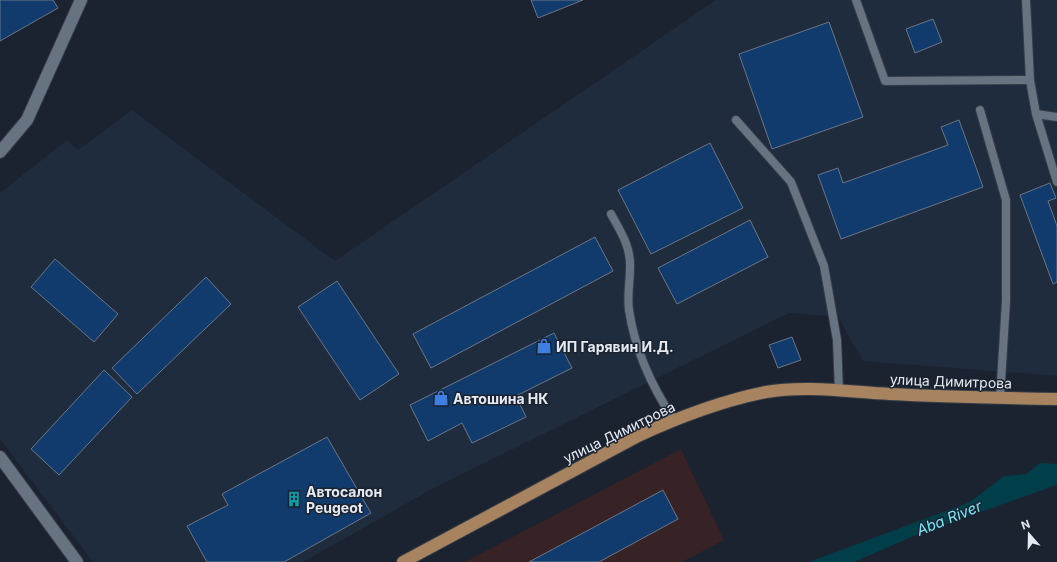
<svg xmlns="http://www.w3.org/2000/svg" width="1057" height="562" viewBox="0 0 1057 562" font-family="Inter,sans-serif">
	<rect width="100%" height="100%" fill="#1a232f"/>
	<path fill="#372325" d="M681 449 724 540 682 562H465Z"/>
	<path fill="#1f2c3e" d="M716 0H1057V376L863 361 838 317 789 313 434 488 303 562H93L0 439V193L67 140 78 150 132 110 335 261Z"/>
	<path fill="#003f4a" d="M1040 463 1057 464V485L916 535 854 562H809L970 502 1004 476 1026 474Z"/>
	<path fill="#123b6d" stroke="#6b7685" d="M0 0H53L58 8 0 41Z
		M531 0H583L538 18Z
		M933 19 942 42 915 53 906 29Z
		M829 22 863 117 772 149 739 54Z
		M959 120 983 187 841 239 818 175 838 168 843 183 948 145 941 127Z
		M710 143 743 208 651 254 618 190Z
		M1050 183 1056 198 1048 201 1057 226V282L1053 284 1020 195Z
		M750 220 768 257 677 304 658 268Z
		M595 237 613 271 431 368 413 334Z
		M55 259 118 314 94 342 31 287Z
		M206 277 231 304 137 394 112 368Z
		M337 281 399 374 360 400 298 307Z
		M554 333 572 368 516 396 526 417 472 443 462 423 428 441 410 405Z
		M792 337 801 360 778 368 769 345Z
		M104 370 132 397 59 475 31 449Z
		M327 437 371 513 284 562H207L187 526 228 505 222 494Z
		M663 490 678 519 599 562H529Z"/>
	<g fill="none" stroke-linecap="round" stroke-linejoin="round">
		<g stroke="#363d47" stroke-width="10">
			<path id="lane" d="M856 0 885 81 1030 80
				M1026 0 1030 80 1036 114
				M980 110 1006 200V301L1000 398
				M1057 117 1036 114 1057 182
				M736 120 791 182 824 266 837 340 839 391
				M611 214C621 232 631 247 630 268 630 282 627 296 629 310 635 351 652 387 674 420"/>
		</g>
		<g stroke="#363d47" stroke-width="14">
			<path id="street" d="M0 152 27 120 81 0
				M0 457 77 562"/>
		</g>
		<g stroke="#363d47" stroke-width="14">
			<path id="primary" d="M403 562 638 436C679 417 721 401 766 392 806 385 850 392 890 394 946 397 1001 398 1057 399"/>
		</g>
		<use href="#lane" stroke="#687382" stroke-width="8"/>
		<use href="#street" stroke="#687382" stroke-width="12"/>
		<use href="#primary" stroke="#a78360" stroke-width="12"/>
	</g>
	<defs>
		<g id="shop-bare" transform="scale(1.2)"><path d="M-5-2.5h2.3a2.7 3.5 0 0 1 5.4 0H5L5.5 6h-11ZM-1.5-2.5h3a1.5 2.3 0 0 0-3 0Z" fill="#3f7fe0" stroke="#1a232f" stroke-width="2.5" paint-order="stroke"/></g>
		<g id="building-bare" transform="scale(1.2)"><path d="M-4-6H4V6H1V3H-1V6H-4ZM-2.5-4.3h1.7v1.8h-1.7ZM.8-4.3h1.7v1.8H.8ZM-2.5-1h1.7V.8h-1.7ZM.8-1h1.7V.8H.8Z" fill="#0f9aa8" stroke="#1a232f" stroke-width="2.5" paint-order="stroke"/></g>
	</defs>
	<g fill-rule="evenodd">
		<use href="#shop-bare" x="544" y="346"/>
		<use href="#shop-bare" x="441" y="398"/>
		<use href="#building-bare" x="294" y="499"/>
	</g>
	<g text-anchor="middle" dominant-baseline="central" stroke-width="3" stroke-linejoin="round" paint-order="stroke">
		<g font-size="14" font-weight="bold" fill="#e5ebf3" stroke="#1a232f" text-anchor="start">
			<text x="556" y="346">ИП Гарявин И.Д.</text>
			<text x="453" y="398">Автошина НК</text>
			<text x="306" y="491">Автосалон<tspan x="306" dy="16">Peugeot</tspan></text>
		</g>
		<g font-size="14" fill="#e5ebf3" stroke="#1a232f">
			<text transform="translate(951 381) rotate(2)">улица Димитрова</text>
			<text transform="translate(619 432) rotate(-26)">улица Димитрова</text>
		</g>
		<g font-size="15" font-style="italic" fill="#7be5fb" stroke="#1a232f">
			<text transform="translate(949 518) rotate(-22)">Aba River</text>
		</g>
	</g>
	<g transform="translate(1029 534) rotate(340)" stroke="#1a232f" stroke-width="3" paint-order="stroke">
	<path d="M0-3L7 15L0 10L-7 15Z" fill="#e5ebf3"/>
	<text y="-6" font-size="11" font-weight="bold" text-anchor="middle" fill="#e5ebf3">N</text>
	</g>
</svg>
